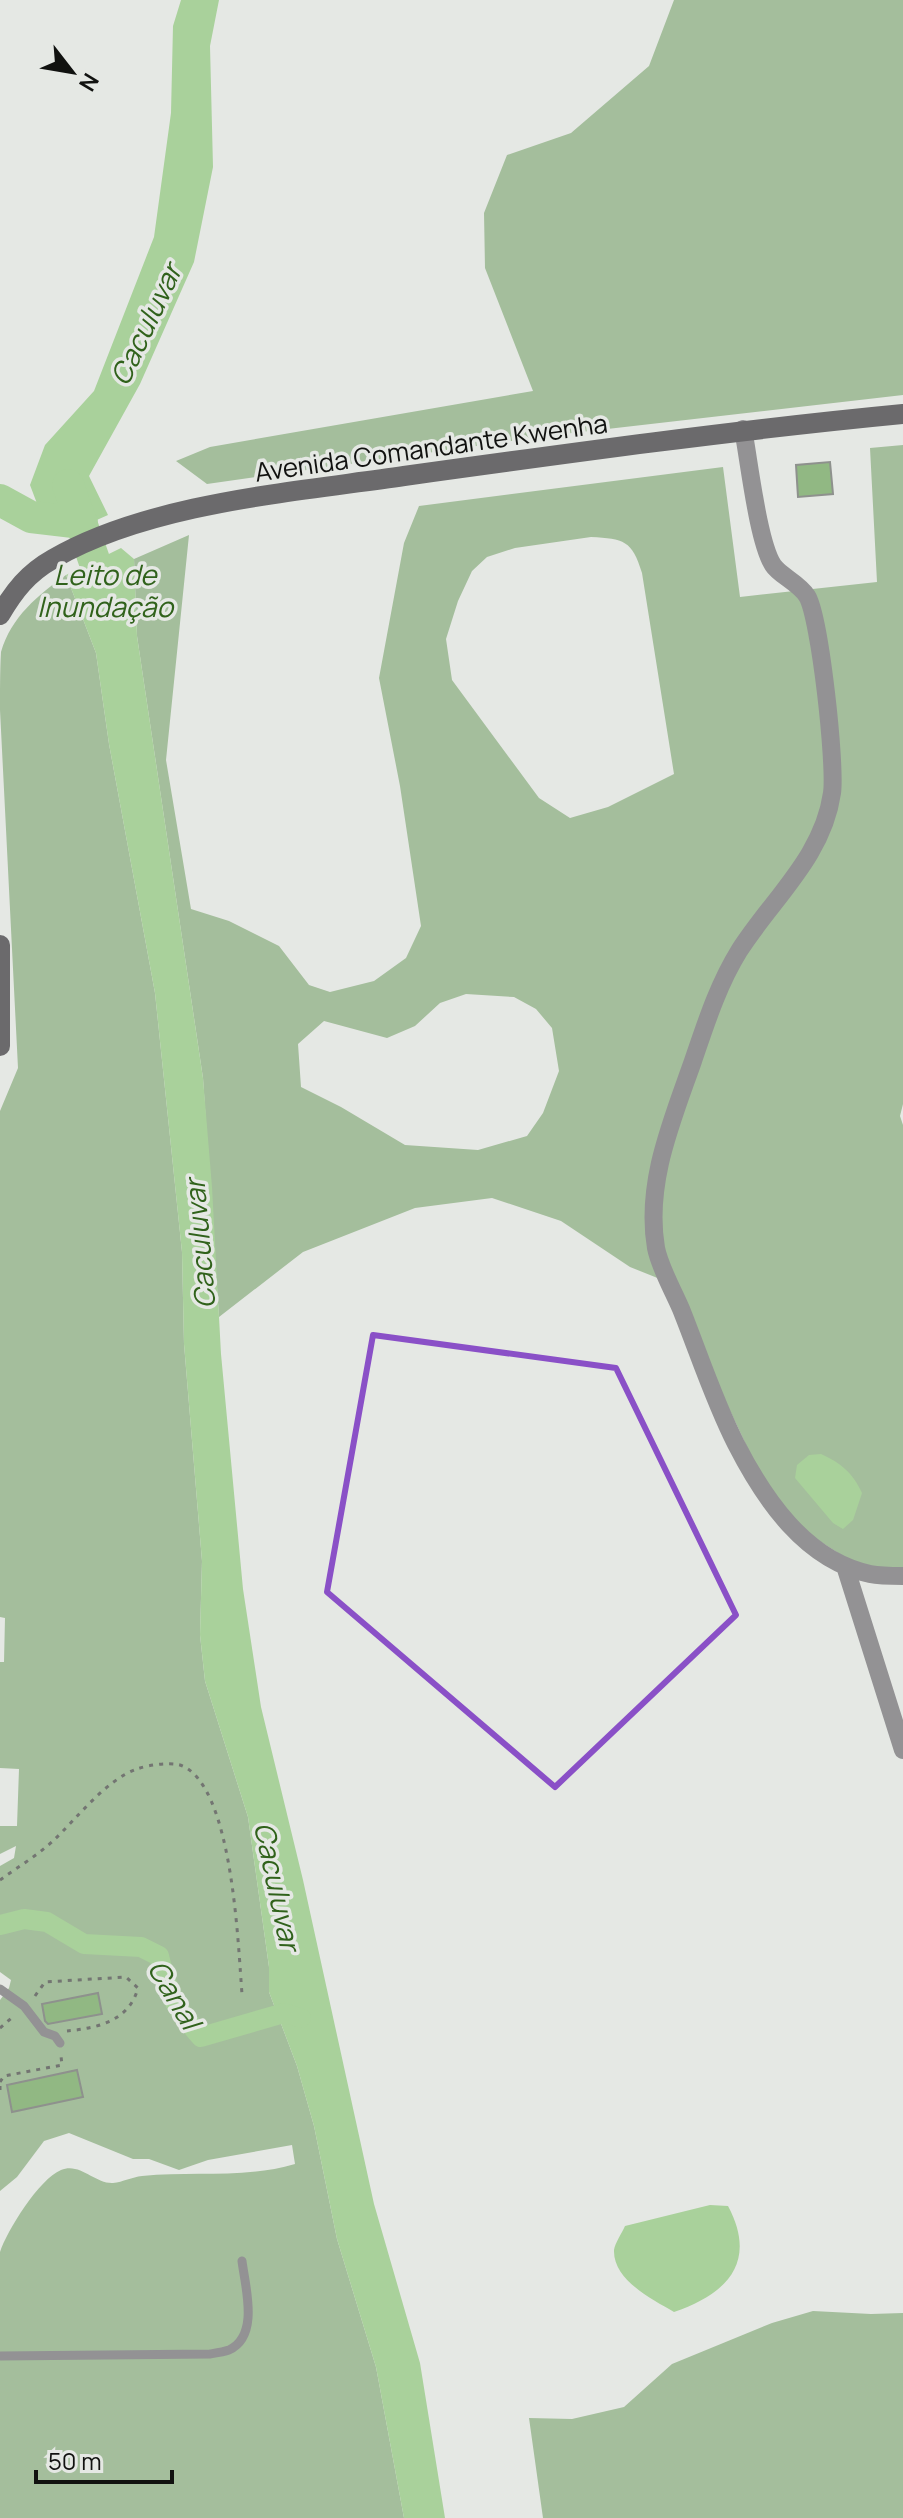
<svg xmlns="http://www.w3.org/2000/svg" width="903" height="2518" viewBox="0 0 903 2518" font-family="Manrope,sans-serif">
	<rect width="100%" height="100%" fill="#e5e8e4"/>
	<path fill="#a4be9c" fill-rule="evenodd" d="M674 0H903V395L555 435 207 484 176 461 210 447 533 391 485 268 484 213 507 155 571 133 649 66Z
		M903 445V1104L900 1116 903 1125V1576L871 1574 779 1515 670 1283 630 1267 561 1221 492 1198 415 1208 303 1252 219 1317 203 1078 137 636 134 559 189 535 166 760 191 909 229 921 279 946 309 985 330 992 374 981 406 958 421 926 400 786 379 678 404 543 419 506 723 467 740 597 877 582 870 448ZM591 537C624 539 632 540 642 573L674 774 608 807 570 818 539 798 452 680 446 639 458 601 472 571 487 557 515 548ZM466 994 514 997 536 1009 552 1028 559 1071 543 1113 527 1136 478 1150 405 1145 341 1107 301 1087 298 1044 324 1021 387 1038 415 1026 440 1003Z
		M66 575 96 653 109 744 155 993 182 1252 184 1344 202 1561 200 1635 205 1681 248 1817 269 1967V1992L297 2066 314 2126 337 2239 376 2367 404 2518H0V2252C7 2231 39 2179 61 2170 80 2162 95 2184 113 2183 123 2182 132 2177 142 2176 194 2171 244 2179 295 2164L292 2145 208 2160 179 2170 149 2159H133L69 2133 44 2141 17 2177 0 2191V2000L9 1988 11 1980 0 1972V1866L14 1858 16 1846 0 1854V1826H17L19 1769 0 1768V1662H4L5 1618 0 1617V1111L18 1068 0 710C0 693 0 669 1 652 11 617 38 595 66 575Z
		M813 2311 871 2314 903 2313V2518H543L529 2418 572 2419 624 2407 672 2364 772 2323Z"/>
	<path fill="#a9d19b" d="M181 0H219L210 46 213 167 194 262 140 384 89 476 108 515 63 535 47 530 30 485 45 445 94 391 154 237 171 113 173 26Z
		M121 548 134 559 137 636 203 1078 212 1187 221 1354 243 1589 261 1707 303 1880 374 2204 420 2363 445 2518H404L376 2367 337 2239 314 2126 297 2066 269 1992V1967L248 1817 205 1681 200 1635 202 1561 184 1344 182 1252 155 993 109 744 96 653 66 575Z
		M821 1454C841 1463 853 1473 862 1493L853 1520 843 1529 833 1523 795 1478 797 1465 809 1455Z
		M710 2205 728 2206C758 2262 727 2294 674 2312 652 2299 613 2280 614 2250 615 2243 622 2233 625 2226Z"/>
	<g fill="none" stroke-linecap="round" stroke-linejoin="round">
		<path stroke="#a9d19b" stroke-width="20" d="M0 1925 24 1919 47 1922 84 1944 141 1947 159 1956C168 1994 175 2008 201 2037L284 2013 301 2018"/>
		<path stroke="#a9d19b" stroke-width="32" d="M68 485 108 600
			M0 500 31 517 82 523"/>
	</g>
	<path fill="#91b883" stroke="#8e918d" stroke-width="2" d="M830 462 833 494 798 497 796 465Z
		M98 1993 102 2014 48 2024 45 2021 42 2004Z
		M77 2070 83 2097 12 2112 7 2085Z"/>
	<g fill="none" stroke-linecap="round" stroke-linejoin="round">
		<path stroke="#737572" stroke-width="3" stroke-dasharray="4 6" stroke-linecap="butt" d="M0 1880C18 1867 38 1855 54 1840 77 1818 107 1779 137 1769 148 1765 168 1762 180 1765 233 1783 238 1946 242 1994
			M35 1996 45 1982 126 1977 138 1988C129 2021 98 2028 67 2031
			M0 2028 15 2015
			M0 2082 4 2076 62 2065 61 2056
			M0 2086V2090"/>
		<path stroke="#939294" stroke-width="9" d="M0 1989 24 2006 44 2032 55 2036 60 2043
			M0 2356 210 2354C216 2353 223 2352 229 2350 260 2336 245 2286 242 2261"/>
		<path stroke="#939294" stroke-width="18" d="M743 429C749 460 758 542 773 565 779 575 799 583 807 596 820 617 836 765 832 793 823 857 772 899 739 951 718 985 706 1023 693 1061 672 1121 645 1183 656 1248 660 1268 673 1290 681 1309 699 1354 714 1401 736 1444 764 1499 805 1560 870 1574 880 1576 892 1576 903 1576
			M845 1566 903 1750"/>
		<path stroke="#6b6a6c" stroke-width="20" d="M0 615C14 591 28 573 53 559 149 503 295 492 404 476 570 453 736 430 903 414
			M0 945V1046"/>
	</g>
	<path fill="none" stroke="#8a50c7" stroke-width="6" stroke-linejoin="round" d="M373 1335 616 1368 736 1615 555 1787 327 1592Z"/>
	<g text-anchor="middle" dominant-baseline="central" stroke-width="7" stroke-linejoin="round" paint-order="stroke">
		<g font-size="26" fill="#111210" stroke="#e5e8e4">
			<text transform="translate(431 447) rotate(-8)">Avenida Comandante Kwenha</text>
		</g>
		<g font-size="28" font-style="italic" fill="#30621b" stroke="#e5e8e4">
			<text transform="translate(145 324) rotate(-65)">Caculuvar</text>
			<text x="105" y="574">Leito de<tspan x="105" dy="32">Inundação</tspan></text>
			<text transform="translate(199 1244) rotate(-95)">Caculuvar</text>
			<text transform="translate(278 1886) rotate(78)">Caculuvar</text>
			<text transform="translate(175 1994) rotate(59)">Canal</text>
		</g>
	</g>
	<g transform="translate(72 72) rotate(121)" stroke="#e5e8e4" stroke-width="6" paint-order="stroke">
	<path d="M0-6L14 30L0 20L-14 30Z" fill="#111210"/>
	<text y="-12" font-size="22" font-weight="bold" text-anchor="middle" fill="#111210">N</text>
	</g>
	<path d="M36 2470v12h136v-12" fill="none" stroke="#111210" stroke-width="4"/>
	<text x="48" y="2470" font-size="24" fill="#111210" stroke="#e5e8e4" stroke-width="6" paint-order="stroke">50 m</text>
</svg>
